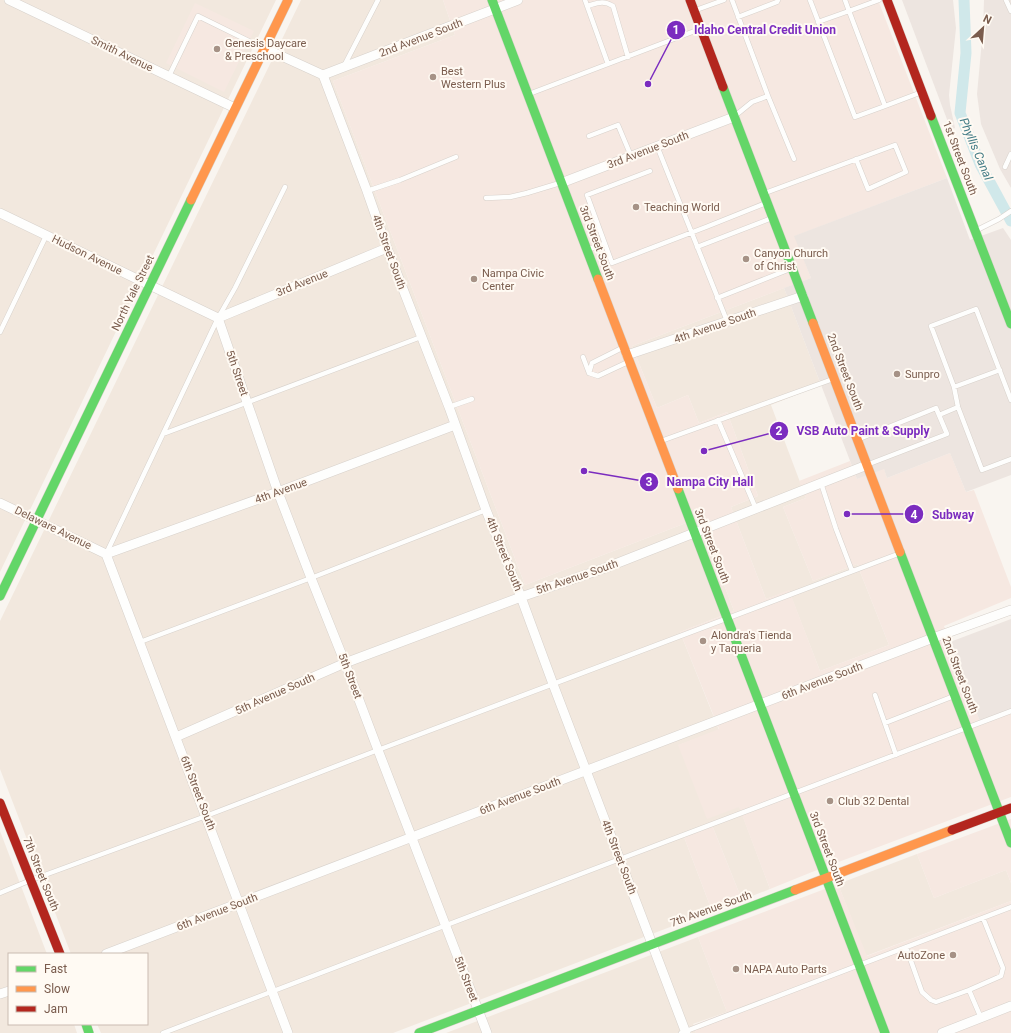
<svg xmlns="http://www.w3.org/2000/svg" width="1011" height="1033" viewBox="0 0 1011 1033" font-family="Roboto,sans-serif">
	<rect width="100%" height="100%" fill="#f9f5f0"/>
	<path fill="#f2e8de" d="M0 0H276L0 572Z
		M301 0H443L455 35 333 81 525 585 699 518 734 611 680 632 719 730 679 745 739 806 770 889 742 900 712 825 684 837 712 911 393 1033H101L97 1024H147V954H71L0 769V621Z
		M784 288 821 385 771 405 806 498 783 507 813 581 857 564 889 645 820 671 789 591 766 599 731 507 758 496 727 412 699 423 688 395 657 408 632 346Z
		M0 831 47 954H9V1024H74L77 1033H0Z
		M917 854 934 898 1006 870 1011 883V901L866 956 838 884Z
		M698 937 727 1012 693 1024 696 1033H446Z"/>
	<path fill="#f6e8e1" d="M443 0H878L947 178 795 236 811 278 632 346 657 408 688 395 699 423 727 412 758 496 731 507 766 599 789 590 820 671 889 645 857 564 813 581 783 507 806 498 799 481 850 461 857 479 884 468 887 478 950 453 966 492 974 490 1011 587V598L944 626 981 724 1011 712V797L812 872 770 889 739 807 707 819 678 745 719 729 680 632 734 611 699 518 525 585 333 81 455 35Z
		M195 3 254 31 224 92 166 63Z
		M1011 819V883L1006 870 934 898 917 854Z
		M712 825 742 900 712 911 684 837Z
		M838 884 867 956 1011 901V1033H696L693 1025 727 1012 698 937Z"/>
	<path fill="#ede5e0" d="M902 0H953L956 28 949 95 950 105 955 128 951 130Z
		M984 0H1011V188L1000 169 981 124 977 94 983 29Z
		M947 178 970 240 1003 228 1011 240V475L966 492 950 453 887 478 884 469 857 479 784 288 811 278 794 236Z
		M1011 619V712L981 724 950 642Z"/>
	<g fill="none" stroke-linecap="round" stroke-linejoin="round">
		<path stroke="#d0e8ea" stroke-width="11" d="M964 0 966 53 960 113 980 164 1011 221"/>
		<g stroke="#d7d1cb" stroke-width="5.5">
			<path id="lane" d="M585 0 608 64
				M732 0 768 96 752 102 736 115
				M810 0 855 117 885 106
				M879 0 849 11 885 106 922 92
				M1006 0 1011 11
				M587 6C598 3 603 0 613 6L628 57
				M696 10 724 0
				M738 17 777 2 778 0
				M818 22 849 11 845 0
				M344 66 378 0
				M169 76 198 16 263 48
				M529 94 700 29
				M768 96 794 159
				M589 136 618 125 631 156
				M657 146 727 321
				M1005 167 1011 154
				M650 171 587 195 612 263 706 227 766 203
				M367 191 400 180 456 157
				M765 193 895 145 906 172 868 189 856 159
				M486 198 510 197 527 193 560 183
				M977 230 999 219 1011 211
				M697 247 772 218
				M589 249 605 244
				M717 298 790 269
				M0 332 46 236
				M622 348 592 363 589 373 598 376 628 362
				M583 357 589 373
				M954 387 1000 370
				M1011 400 976 309 931 326 954 387 958 407 982 470 1011 459
				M449 407 472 399
				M939 415 958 407
				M718 420 756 509
				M163 434 421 337
				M859 439 936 408 947 434 869 464
				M661 441 833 379
				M821 483 836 529 852 571
				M107 552 218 318 235 288 285 187
				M140 642 311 578 486 510
				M875 695 896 755
				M885 723 954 696
				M0 893 31 880 206 816 378 750 898 554
				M906 947 922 992 931 1000 936 1002 969 990
				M981 1018 969 990 1001 976 1003 968 983 918
				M163 1033 620 859 1011 711
				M681 1033 1011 907"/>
		</g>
		<g stroke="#d7d1cb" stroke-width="10">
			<path id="street" d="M9 0 235 108
				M264 48 323 75
				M323 75 367 191 387 248 449 407 486 510 521 597 553 684 686 1033
				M323 75 518 0
				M561 183 734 117
				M0 213 218 318
				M218 318 278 492 311 578 345 663 378 750 487 1033
				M218 318 387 248
				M627 355 803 296
				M0 503 106 554
				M106 554 288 1033
				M106 554 278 492 455 425
				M176 737 345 663 521 597 605 568 867 465
				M106 954 933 638 1011 610
				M0 994 9 991
				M942 1033 1011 1006"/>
		</g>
		<g stroke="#d9d2cb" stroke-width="10">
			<path id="fast" d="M492 0 598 279
				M723 87 813 323
				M931 116 1011 324
				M678 489 885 1033
				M900 552 1011 843
				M0 596 191 200
				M86 1024 89 1033
				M419 1033 795 890"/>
		</g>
		<g stroke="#d9d2cb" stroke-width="10">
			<path id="slow" d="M191 200 288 0
				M598 279 678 489
				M813 323 900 552
				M795 890 952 830"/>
		</g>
		<g stroke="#d9d2cb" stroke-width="10">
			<path id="jam" d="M690 0 723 87
				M887 0 931 116
				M0 803 60 954
				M952 830 1011 808"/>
		</g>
		<use href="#lane" stroke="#fefefd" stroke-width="4.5"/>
		<use href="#street" stroke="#fefefd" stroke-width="9"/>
		<use href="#fast" stroke="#63d668" stroke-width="9"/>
		<use href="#slow" stroke="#ff974d" stroke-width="9"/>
		<use href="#jam" stroke="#b3261e" stroke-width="9"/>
	</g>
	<g fill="#a69286" stroke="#fffaf3" stroke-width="1.5">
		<circle cx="217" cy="49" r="4"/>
		<circle cx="433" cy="77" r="4"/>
		<circle cx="636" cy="207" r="4"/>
		<circle cx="746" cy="259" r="4"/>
		<circle cx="474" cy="279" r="4"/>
		<circle cx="897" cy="374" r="4"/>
		<circle cx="703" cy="641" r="4"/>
		<circle cx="830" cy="801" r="4"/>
		<circle cx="953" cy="955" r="4"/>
		<circle cx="736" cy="969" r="4"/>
	</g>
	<g text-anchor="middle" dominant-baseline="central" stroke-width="4" stroke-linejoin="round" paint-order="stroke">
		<g font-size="11" fill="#7a5c4d" stroke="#fffaf3">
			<text transform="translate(421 38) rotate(-21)">2nd Avenue South</text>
			<text transform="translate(122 54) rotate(26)">Smith Avenue</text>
			<text transform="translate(648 150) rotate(-21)">3rd Avenue South</text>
			<text transform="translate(960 158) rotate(69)">1st Street South</text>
			<text transform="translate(597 243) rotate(69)">3rd Street South</text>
			<text transform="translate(389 252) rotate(70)">4th Street South</text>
			<text transform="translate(87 255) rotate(26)">Hudson Avenue</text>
			<text transform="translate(302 283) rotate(-22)">3rd Avenue</text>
			<text transform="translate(133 293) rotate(-64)">North Yale Street</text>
			<text transform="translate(715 326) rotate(-19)">4th Avenue South</text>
			<text transform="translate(845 372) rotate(69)">2nd Street South</text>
			<text transform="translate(237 373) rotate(71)">5th Street</text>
			<text transform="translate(281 491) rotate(-20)">4th Avenue</text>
			<text transform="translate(53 528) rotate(26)">Delaware Avenue</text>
			<text transform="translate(712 546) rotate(69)">3rd Street South</text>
			<text transform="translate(504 554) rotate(68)">4th Street South</text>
			<text transform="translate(577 577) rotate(-19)">5th Avenue South</text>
			<text transform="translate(960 675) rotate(69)">2nd Street South</text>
			<text transform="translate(350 676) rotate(69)">5th Street</text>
			<text transform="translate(822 681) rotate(-21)">6th Avenue South</text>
			<text transform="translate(275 694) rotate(-24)">5th Avenue South</text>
			<text transform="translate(198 793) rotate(69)">6th Street South</text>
			<text transform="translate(520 796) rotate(-21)">6th Avenue South</text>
			<text transform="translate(827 849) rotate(69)">3rd Street South</text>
			<text transform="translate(619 857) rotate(69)">4th Street South</text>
			<text transform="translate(41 874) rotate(68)">7th Street South</text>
			<text transform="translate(711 909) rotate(-20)">7th Avenue South</text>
			<text transform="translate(217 912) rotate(-21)">6th Avenue South</text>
			<text transform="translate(466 979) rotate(69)">5th Street</text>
		</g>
		<g font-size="11" fill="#7a5c4d" stroke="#fffaf3" text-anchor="start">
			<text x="225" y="43">Genesis Daycare<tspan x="225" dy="13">&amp; Preschool</tspan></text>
			<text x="441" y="71">Best<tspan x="441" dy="13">Western Plus</tspan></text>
			<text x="644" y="207">Teaching World</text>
			<text x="754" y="253">Canyon Church<tspan x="754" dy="13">of Christ</tspan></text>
			<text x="482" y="273">Nampa Civic<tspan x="482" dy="13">Center</tspan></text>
			<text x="905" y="374">Sunpro</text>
			<text x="711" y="635">Alondra's Tienda<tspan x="711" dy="13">y Taqueria</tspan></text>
			<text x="838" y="801">Club 32 Dental</text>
			<text x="945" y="955" text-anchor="end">AutoZone</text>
			<text x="744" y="969">NAPA Auto Parts</text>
		</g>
		<g font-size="12" font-style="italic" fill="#437c86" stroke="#fffaf3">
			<text transform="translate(976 149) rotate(67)">Phyllis Canal</text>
		</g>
	</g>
	<path fill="none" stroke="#7b2cbf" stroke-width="1.5" d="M648 84L676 30M704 451L779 431M584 471L649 482M847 514L914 514"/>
	<g fill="#7b2cbf" stroke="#fffaf3" stroke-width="1.5">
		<circle cx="648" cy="84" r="4"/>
		<circle cx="704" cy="451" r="4"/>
		<circle cx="584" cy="471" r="4"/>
		<circle cx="847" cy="514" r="4"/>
		<circle cx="676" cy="30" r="10"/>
		<circle cx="779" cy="431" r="10"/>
		<circle cx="649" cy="482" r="10"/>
		<circle cx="914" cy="514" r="10"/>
	</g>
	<g font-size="12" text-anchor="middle" font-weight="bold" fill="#fff">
		<text x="676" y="34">1</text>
		<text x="779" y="435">2</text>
		<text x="649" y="486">3</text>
		<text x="914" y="519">4</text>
	</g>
	<g font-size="12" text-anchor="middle" font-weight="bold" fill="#7b2cbf" stroke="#fffaf3" stroke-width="4" stroke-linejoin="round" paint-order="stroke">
		<text x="765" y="34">Idaho Central Credit Union</text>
		<text x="863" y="435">VSB Auto Paint &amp; Supply</text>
		<text x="710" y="486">Nampa City Hall</text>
		<text x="953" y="519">Subway</text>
	</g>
	<rect x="8" y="953" width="140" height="72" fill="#fffaf3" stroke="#cabbb1"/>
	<rect x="16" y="966" width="20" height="6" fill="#63d668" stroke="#cabbb1"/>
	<text x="44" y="973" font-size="12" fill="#7a5c4d">Fast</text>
	<rect x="16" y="986" width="20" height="6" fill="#ff974d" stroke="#cabbb1"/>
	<text x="44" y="993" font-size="12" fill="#7a5c4d">Slow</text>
	<rect x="16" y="1006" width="20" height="6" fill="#b3261e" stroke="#cabbb1"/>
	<text x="44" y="1013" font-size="12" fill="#7a5c4d">Jam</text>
	<g transform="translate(983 28) rotate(26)" stroke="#fffaf3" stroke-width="3" paint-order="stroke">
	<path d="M0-3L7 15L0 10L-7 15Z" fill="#7a5c4d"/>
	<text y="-6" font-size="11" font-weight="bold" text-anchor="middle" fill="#7a5c4d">N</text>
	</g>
</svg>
